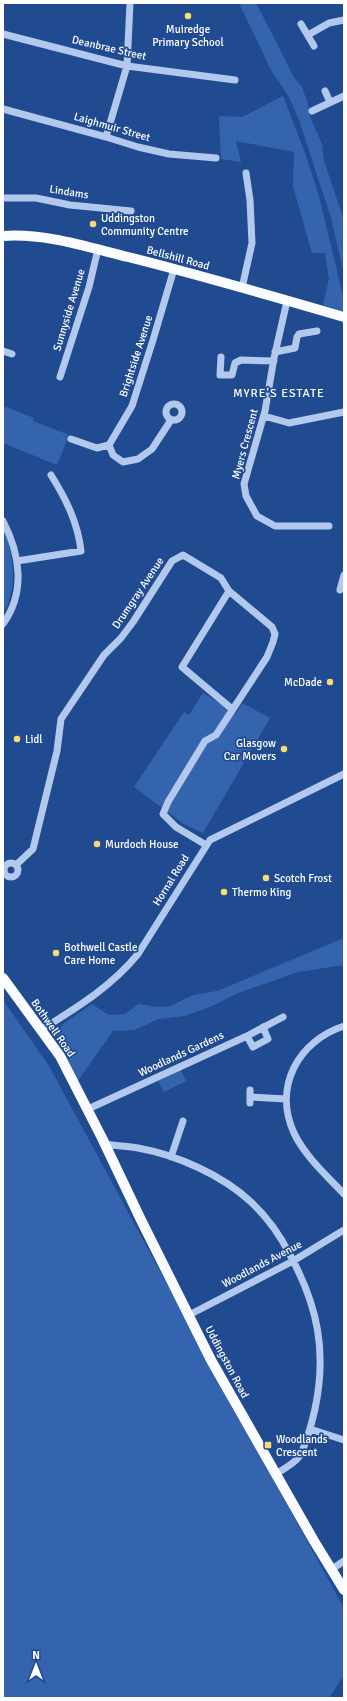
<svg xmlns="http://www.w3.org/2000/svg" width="347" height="1701" viewBox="0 0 347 1701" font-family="Signika,sans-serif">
	<rect width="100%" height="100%" fill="#214b91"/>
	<path fill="#3564af" d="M239 3H256L295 79 302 87 308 104 310 117 322 144 324 161 344 220V274L331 218 299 120 289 97 271 70Z
		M283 96 305 153 319 196 343 296 344 311 323 305 329 279 325 253H312L293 186 294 152 236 141 241 162 221 159 219 116 242 117Z
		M3 406 34 418 33 421 69 435 57 465 3 443Z
		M3 529C14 551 18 592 3 613Z
		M203 693 236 713 242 703 270 718 203 833 184 824 134 787 184 712 189 715Z
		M344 938V965L298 972 238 993 212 1006 185 1016 159 1019 134 1030 113 1031 77 1082 56 1034 63 1024 92 1004 109 1015 125 1014 139 1004 157 1007 171 1006 193 995 217 991Z
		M3 1000 49 1066 248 1434 344 1608V1675L329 1698H3Z
		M181 1070 186 1081 164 1092 158 1081Z"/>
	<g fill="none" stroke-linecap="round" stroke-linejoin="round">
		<path stroke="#b2c9ed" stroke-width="7" d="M301 24 314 46
			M3 34 127 66 235 80
			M308 35 329 23 344 20
			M325 91 330 102
			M3 109 106 137 138 147 169 154 216 158
			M312 111 344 96
			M106 137 127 66 130 3
			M3 198H36L70 205 131 211
			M242 288 252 243 250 200 246 173
			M287 301 274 358 265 411 244 484 246 496 257 516 275 526H329
			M3 351 12 354
			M275 352 295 348 297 337 299 334 317 331
			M221 357 220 375H232L235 363 241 360 274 361
			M60 377 89 287 98 249
			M166 412a8 8 0 1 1 16 0a8 8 0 1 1-16 0Z
			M264 416 289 423 344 412
			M171 420 152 449 138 459 123 462 113 455 109 445 132 406 153 340 174 269
			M71 439 97 448 109 445
			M3 521C20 554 26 592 3 624
			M17 561 81 551C78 523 66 499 51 475
			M340 590 344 575
			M229 591 182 667 232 709
			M4 870a7 7 0 1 1 14 0a7 7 0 1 1-14 0Z
			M16 865 33 849 57 751 61 719 104 655 121 638 133 622 172 561 183 555 221 578 229 591 272 627 275 634 273 642 267 657 216 735 205 741 168 802 163 814 176 827 206 845
			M344 1026C298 1041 273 1087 294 1133 304 1155 328 1177 344 1194
			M41 1030C76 1008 111 987 138 954L210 840 344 774
			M247 1036 253 1047 268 1039 263 1027
			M250 1097 286 1099
			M250 1103V1090
			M88 1109 247 1036 283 1017
			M105 1144C116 1146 127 1146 138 1148 177 1155 222 1175 251 1202 268 1218 280 1235 290 1255 318 1306 327 1352 315 1409 312 1422 305 1448 298 1458 292 1465 283 1469 276 1474
			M171 1157 183 1121
			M189 1315 293 1261 344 1230
			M310 1429 344 1440
			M332 1569 344 1561"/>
		<path stroke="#f9fbff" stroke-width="10" d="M3 236C45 233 87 247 128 257 200 275 272 296 344 317
			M3 978 60 1056 102 1138 141 1220 211 1360 314 1541 344 1590"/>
	</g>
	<g fill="#f9db74" stroke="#214b91" stroke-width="1.5">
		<circle cx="188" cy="16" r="4"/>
		<circle cx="93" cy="224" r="4"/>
		<circle cx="330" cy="682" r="4"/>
		<circle cx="17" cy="739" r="4"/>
		<circle cx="284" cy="749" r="4"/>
		<circle cx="97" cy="844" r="4"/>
		<circle cx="266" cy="878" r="4"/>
		<circle cx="224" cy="892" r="4"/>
		<circle cx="56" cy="953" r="4"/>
		<rect x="264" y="1441" width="8" height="8" rx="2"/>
	</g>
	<g text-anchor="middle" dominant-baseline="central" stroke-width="3.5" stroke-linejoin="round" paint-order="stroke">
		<g font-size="11" fill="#fff" stroke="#214b91" text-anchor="start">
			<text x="188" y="29" text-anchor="middle">Muiredge<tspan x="188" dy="13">Primary School</tspan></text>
			<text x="101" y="218">Uddingston<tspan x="101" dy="13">Community Centre</tspan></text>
			<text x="322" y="682" text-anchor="end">McDade</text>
			<text x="25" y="739">Lidl</text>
			<text x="276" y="743" text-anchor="end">Glasgow<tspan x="276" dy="13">Car Movers</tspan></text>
			<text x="105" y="844">Murdoch House</text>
			<text x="274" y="878">Scotch Frost</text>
			<text x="232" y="892">Thermo King</text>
			<text x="64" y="947">Bothwell Castle<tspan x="64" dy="13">Care Home</tspan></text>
			<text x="276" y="1439">Woodlands<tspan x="276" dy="13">Crescent</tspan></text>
		</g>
		<g font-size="11" fill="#fff" stroke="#214b91">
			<text transform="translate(109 48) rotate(13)">Deanbrae Street</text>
			<text transform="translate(112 127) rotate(16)">Laighmuir Street</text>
			<text transform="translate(69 192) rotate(9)">Lindams</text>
			<text transform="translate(178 258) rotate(15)">Bellshill Road</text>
			<text transform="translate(69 310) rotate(-73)">Sunnyside Avenue</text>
			<text transform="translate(136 356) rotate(-72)">Brightside Avenue</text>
			<text transform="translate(245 444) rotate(-75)">Myers Crescent</text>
			<text transform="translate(138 593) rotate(-56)">Drumgray Avenue</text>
			<text transform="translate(171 880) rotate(-58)">Hornal Road</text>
			<text transform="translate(53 1028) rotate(55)">Bothwell Road</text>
			<text transform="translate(181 1054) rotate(-25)">Woodlands Gardens</text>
			<text transform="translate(262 1264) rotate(-28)">Woodlands Avenue</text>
			<text transform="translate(227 1362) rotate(62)">Uddingston Road</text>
		</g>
		<g font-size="12" letter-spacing="1" fill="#fff" stroke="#214b91">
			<text x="279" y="393">MYRE'S ESTATE</text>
		</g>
	</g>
	<rect width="347" height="1701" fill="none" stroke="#ffffff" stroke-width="8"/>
	<g transform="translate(36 1665)" stroke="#214b91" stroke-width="3" paint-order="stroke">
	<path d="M0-3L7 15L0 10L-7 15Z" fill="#ffffff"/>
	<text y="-6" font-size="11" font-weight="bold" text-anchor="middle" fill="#ffffff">N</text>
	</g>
</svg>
